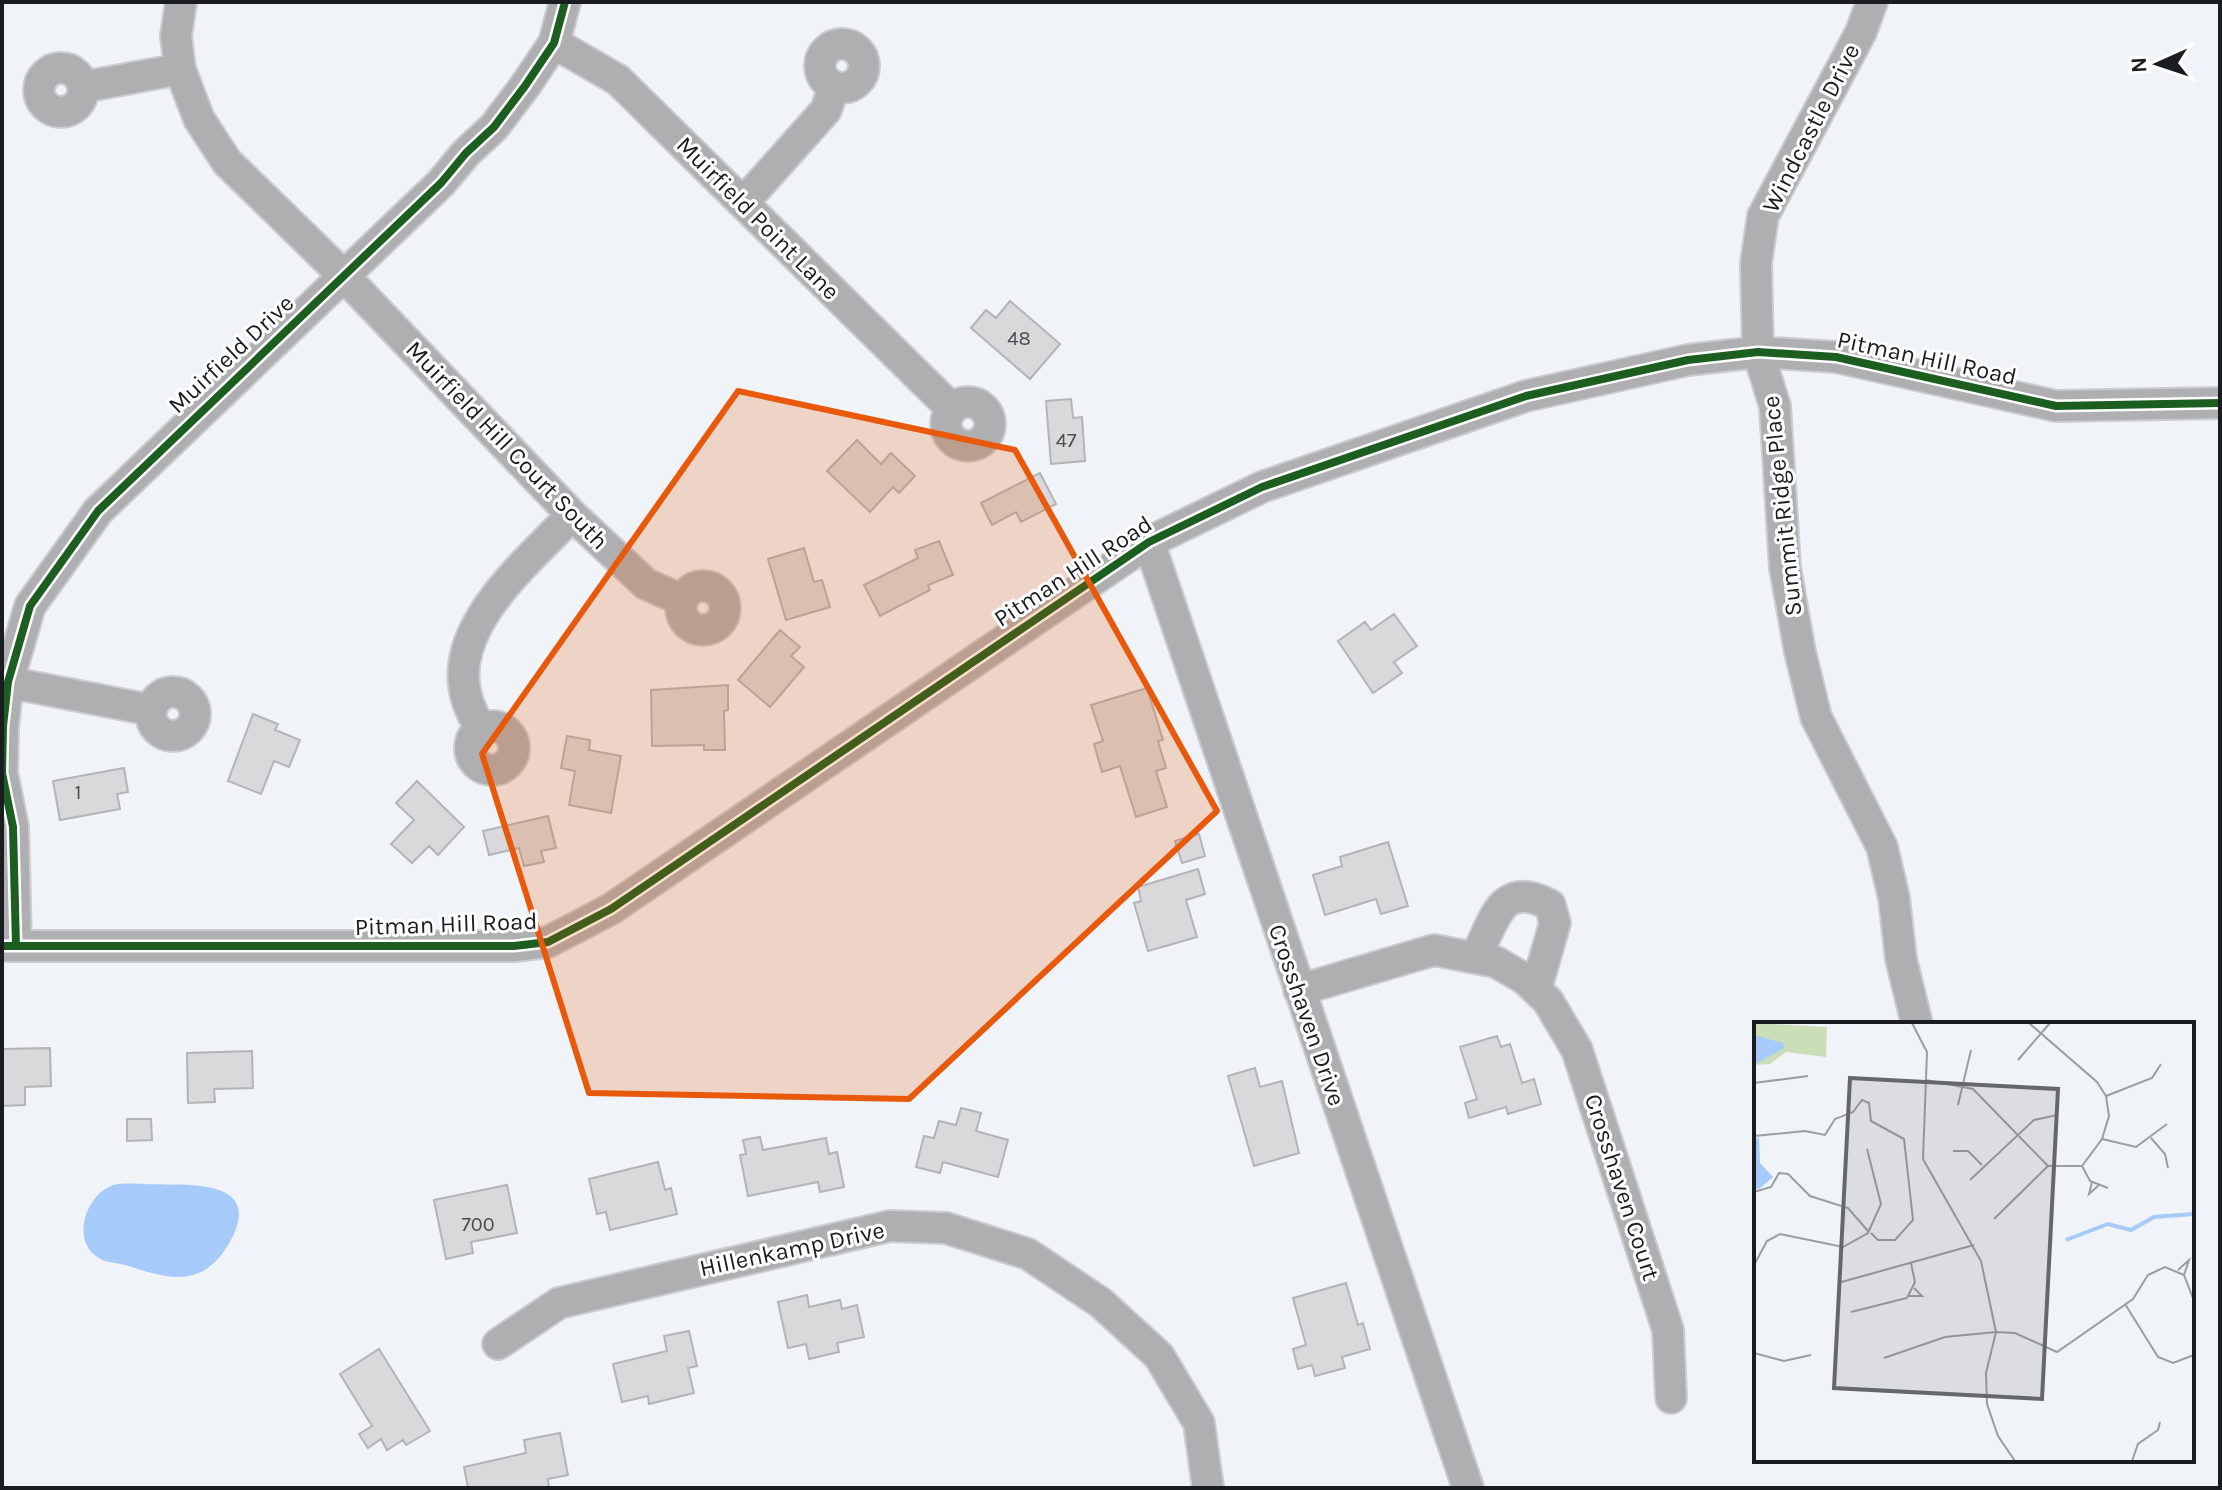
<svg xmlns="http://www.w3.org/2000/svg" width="2222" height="1490" viewBox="0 0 2222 1490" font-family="Karla,sans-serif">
	<rect width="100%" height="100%" fill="#f0f3f7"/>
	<path fill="#a6cafa" d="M145 1184C182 1186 263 1176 232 1238 207 1286 175 1282 129 1266 120 1263 106 1263 99 1258 71 1242 85 1198 109 1187 118 1182 134 1184 145 1184Z"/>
	<path fill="#d9d9db" stroke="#b4b3b6" stroke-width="2" d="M1010 301 1060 344 1030 379 971 328 986 310 996 318Z
		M1071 399 1073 418 1082 417 1085 461 1051 464 1046 401Z
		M857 440 881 464 891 453 915 476 899 493 893 487 870 512 827 471Z
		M1040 473 1056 504 1021 522 1016 512 992 525 981 503Z
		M939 541 953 575 928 585 930 590 880 616 864 585 918 558 915 550Z
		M804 548 814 582 822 580 830 607 786 620 768 559Z
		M1394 614 1417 646 1394 662 1402 673 1373 693 1338 641 1365 622 1371 630Z
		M780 630 800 647 791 656 804 667 770 707 738 680Z
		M728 685V710L724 711 725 750H704V745L652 746 651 690Z
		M1147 688 1163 740 1158 741 1166 768 1156 771 1167 807 1136 817 1120 766 1102 772 1094 744 1103 741 1091 705Z
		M253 714 278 724 275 730 300 740 289 767 274 761 261 794 228 781Z
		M567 736 590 740 589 750 621 756 611 813 569 805 575 771 561 768Z
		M124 768 128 792 117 794 120 809 60 820 53 781Z
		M417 781 464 827 438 855 429 846 412 863 391 844 414 820 396 803Z
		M548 816 556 848 541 851 544 862 524 866 519 848 489 855 483 831Z
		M1199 834 1205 856 1182 863 1175 841Z
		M1388 842 1408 906 1381 914 1376 899 1325 915 1313 875 1342 866 1340 857Z
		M1198 869 1205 894 1186 900 1197 937 1148 951 1134 903 1141 901 1138 887Z
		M1497 1036 1501 1047 1510 1044 1522 1083 1534 1079 1541 1104 1508 1114 1506 1107 1469 1118 1465 1103 1477 1099 1460 1047Z
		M50 1048 51 1086 25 1087V1105L2 1106V1049Z
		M252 1051 253 1088 214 1089 215 1102 188 1103 187 1053Z
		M1255 1068 1260 1087 1282 1081 1299 1153 1254 1166 1228 1076Z
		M961 1108 981 1113 976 1131 1008 1140 998 1177 943 1162 940 1173 916 1167 924 1136 934 1138 939 1121 956 1125Z
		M127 1119H151L152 1140 127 1141Z
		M760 1137 763 1150 826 1138 829 1154 837 1152 844 1187 820 1192 818 1182 748 1196 740 1155 746 1154 743 1140Z
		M658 1162 665 1190 671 1188 677 1214 610 1230 606 1212 597 1214 589 1179Z
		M507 1185 517 1233 471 1242 473 1253 446 1259 434 1200Z
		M1346 1283 1358 1325 1363 1323 1370 1349 1342 1357 1345 1368 1315 1376 1312 1365 1298 1369 1293 1349 1306 1345 1293 1298Z
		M807 1295 809 1307 840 1300 842 1309 857 1305 864 1337 837 1343 839 1352 809 1359 806 1344 788 1348 778 1302Z
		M689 1331 697 1366 688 1368 694 1393 649 1404 648 1396 622 1402 613 1364 667 1351 664 1336Z
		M379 1349 430 1431 406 1445 403 1440 387 1450 381 1439 368 1448 359 1434 372 1426 340 1374Z
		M560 1433 568 1475 548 1479 549 1488H468L464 1467 526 1453 524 1440Z"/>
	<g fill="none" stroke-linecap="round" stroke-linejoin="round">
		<g stroke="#cacccf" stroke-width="34">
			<path id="minor" d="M181 2 176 36 180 69 199 119 227 162 343 275 572 515 646 584 682 600
				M1872 2 1861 32 1763 216 1756 263 1758 352 1775 406 1785 568 1800 652 1816 717 1882 847 1894 898 1901 959 1917 1024
				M554 43 618 80 951 408
				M820 66a22 22 0 1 1 44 0a22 22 0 1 1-44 0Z
				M39 90a22 22 0 1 1 44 0a22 22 0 1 1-44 0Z
				M83 87 180 69
				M743 203 826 110 834 87
				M946 424a22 22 0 1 1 44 0a22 22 0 1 1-44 0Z
				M1149 542 1468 1488
				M681 608a22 22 0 1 1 44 0a22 22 0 1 1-44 0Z
				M2 681 151 710
				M151 714a22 22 0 1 1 44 0a22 22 0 1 1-44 0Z
				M470 748a22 22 0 1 1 44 0a22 22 0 1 1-44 0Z
				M481 728C424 645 520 570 572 515
				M2 946H514L548 942 611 909 1149 542 1262 487 1526 396 1688 360 1758 352 1836 357 2056 406 2220 403
				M16 946 13 827 2 773 3 726 8 682 30 606 98 511 441 183 466 153 494 127 525 86 554 43 565 2
				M1475 958C1495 922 1499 878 1550 905L1555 923 1536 989
				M1299 990 1434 950 1496 962 1525 979 1548 1001 1577 1050 1668 1330 1671 1398
				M498 1344 559 1303 890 1226 946 1228 1028 1254 1101 1303 1159 1356 1199 1423 1208 1488"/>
		</g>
		<use href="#minor" stroke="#afafb1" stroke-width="30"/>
		<g stroke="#fff" stroke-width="13">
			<path id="cycleway" d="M2 946H514L548 942 611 909 1149 542 1262 487 1526 396 1688 360 1758 352 1836 357 2056 406 2220 403
				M16 946 13 827 2 773 3 726 8 682 30 606 98 511 441 183 466 153 494 127 525 86 554 43 565 2"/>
		</g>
		<use href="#cycleway" stroke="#1b5e20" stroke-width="8"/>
	</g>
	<path fill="#e8590c" fill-opacity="0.2" stroke="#e8590c" stroke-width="6" stroke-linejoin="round" d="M738 391 1015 450 1217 811 909 1099 589 1093 482 754Z"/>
	<g text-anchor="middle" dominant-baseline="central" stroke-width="6" stroke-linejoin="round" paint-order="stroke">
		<g font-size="20" fill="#4a4c4e">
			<text x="1019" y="338">48</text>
			<text x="1066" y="440">47</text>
			<text x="78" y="792">1</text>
			<text x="478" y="1224">700</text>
		</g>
		<g font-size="24" fill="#1a1d1f" stroke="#fff">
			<text transform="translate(1811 128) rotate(-63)">Windcastle Drive</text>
			<text transform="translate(758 218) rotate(45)">Muirfield Point Lane</text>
			<text transform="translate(231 354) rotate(-43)">Muirfield Drive</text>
			<text transform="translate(1927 358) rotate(12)">Pitman Hill Road</text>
			<text transform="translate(507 445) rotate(46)">Muirfield Hill Court South</text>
			<text transform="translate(1782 506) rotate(-96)">Summit Ridge Place</text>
			<text transform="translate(1073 571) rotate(-33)">Pitman Hill Road</text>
			<text transform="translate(446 924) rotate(-2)">Pitman Hill Road</text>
			<text transform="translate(1307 1015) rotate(71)">Crosshaven Drive</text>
			<text transform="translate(1622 1187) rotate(72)">Crosshaven Court</text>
			<text transform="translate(792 1249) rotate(-12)">Hillenkamp Drive</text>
		</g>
	</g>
	<g transform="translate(1754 1022)">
		<rect width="440" height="440" fill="#f0f3f7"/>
		<path d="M0 1 73 5 72 35 32 30 16 42 0 43Z" fill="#cadfb7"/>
		<path d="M0 13 29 21 30 26 0 43ZM5 115 6 141 19 155 5 167 0 166V118Z" fill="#a6cafa"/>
		<path fill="none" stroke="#a6cafa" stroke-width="4" d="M312 218 354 202 377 208 400 195 440 192"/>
		<path fill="none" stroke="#9a9da1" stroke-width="2" d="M158 1 173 30 169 137 227 239 242 310 232 351 233 382 244 414 261 439M264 38 296 1M172 58 219 67 294 144H328L348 117 355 94 352 74 343 60 275 1M0 61 54 54M352 74 398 56 407 42M204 83 217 28M0 114 51 109 71 113 81 97 99 90 108 78 115 81 117 99 150 117 159 198 141 218H124L117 211M397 116 411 132 414 146M348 117 382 125 413 102M199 129H214L228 143M328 144 336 159 354 166M216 158 280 98 303 93M338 160 335 172 345 163M0 170 17 165 25 151 34 152 56 174 94 186 114 209M240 197 294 144M0 243 13 219 26 212 89 225 114 211 127 182 113 127M424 248 435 238 430 253M84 261 220 223M155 274H168L160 266M371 282 404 335 419 341 440 333M97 290 153 276 161 260 157 241M0 331 30 339 57 333M130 336 191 315 242 310 261 311 303 330 379 277 394 253 411 245 430 253 440 279M378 439 384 422 404 408 406 400"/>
		<path fill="#65686b" fill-opacity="0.15" stroke="#65686b" stroke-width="4" d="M96 56 304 67 288 377 80 366Z"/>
		<rect width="440" height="440" fill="none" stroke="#1a1d1f" stroke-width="4"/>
	</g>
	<rect width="2222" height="1490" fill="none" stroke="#1a1d1f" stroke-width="8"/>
	<g transform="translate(2158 64) rotate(267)" stroke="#ffffff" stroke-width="6" paint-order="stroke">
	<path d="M0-6L14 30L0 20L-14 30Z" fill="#1a1d1f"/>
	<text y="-12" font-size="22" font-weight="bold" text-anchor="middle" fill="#1a1d1f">N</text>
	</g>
</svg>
